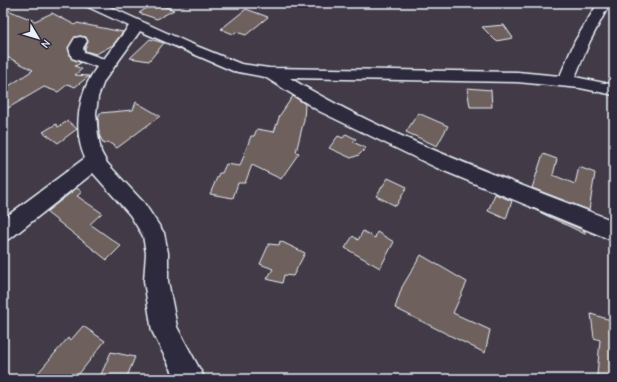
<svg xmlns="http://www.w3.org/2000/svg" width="617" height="382" viewBox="0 0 617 382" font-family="'Comic Neue',sans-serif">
	<rect width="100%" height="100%" fill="#423a47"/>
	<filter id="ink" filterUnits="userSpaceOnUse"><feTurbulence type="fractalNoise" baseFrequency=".025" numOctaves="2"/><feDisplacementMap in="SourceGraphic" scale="8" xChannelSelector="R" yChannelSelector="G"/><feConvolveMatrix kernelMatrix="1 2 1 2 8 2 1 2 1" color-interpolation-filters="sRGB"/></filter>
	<g filter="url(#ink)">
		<path fill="#6e615d" stroke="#e8f1f8" d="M154 3 174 10 157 19 139 13Z
			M3 8 35 21 52 13 75 25 77 23 123 32 113 45 96 54 85 51V48L88 42 86 37 80 36 75 37 68 48 71 58 81 63 75 66 82 69 75 75 89 76 75 87 68 84 58 92 44 87 3 111V90L33 70 3 55Z
			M246 9 268 17 246 35 236 32 233 34 221 29Z
			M504 25 513 38 496 41 482 27Z
			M150 39 164 43 149 61 130 58Z
			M467 88 491 90 492 107H470Z
			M293 96 305 104 304 120 296 152 299 153 281 179 252 165 245 183H238L233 198 210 194 219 173H222L226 164 240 166 251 136H254L257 129 274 132 280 115Z
			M136 102 160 116 117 148 108 142 104 144 99 135 98 120 100 113 133 110Z
			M418 113 448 126 437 146 406 132Z
			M68 121 77 129 58 143 43 132 56 124 58 127Z
			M346 134 356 139 353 142 366 148 359 155 351 158 329 148 338 136 343 138Z
			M543 154 557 159 553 175 575 184 579 167 595 173 589 210 532 188Z
			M388 178 407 187 396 206 376 196Z
			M77 188 82 192 77 196 102 213 90 224 121 246 107 260 46 212Z
			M495 194 512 201 506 219 488 211Z
			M529 207 585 231V234Z
			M363 231 375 238 377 232 394 242 380 268 345 248 353 236 358 240Z
			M280 241 305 253 293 276 284 275 282 283 267 279 273 269 260 264 269 244 279 245Z
			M421 255 467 282 453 313 490 330 485 353 395 308 402 287Z
			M591 314 614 321V379H604L597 375 600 340 594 338Z
			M83 326 105 341 75 379H46L38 373 68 338 70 341Z
			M111 352 135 357 126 379H99Z"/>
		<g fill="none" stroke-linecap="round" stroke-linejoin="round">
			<g stroke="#e8f1f8" stroke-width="3">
				<path id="minor" d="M85 3H101L189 43 241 64 269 68 517 72 560 76 575 41 598 3H610L590 41 575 77 614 85V95L580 88 517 82 290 78C391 139 504 178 614 221V241L437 168 319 111 265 77 233 71 140 31 104 81 98 97 96 113 98 135 101 152 107 163 144 203 164 233 168 253V281L177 327 205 379H176L152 331 144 281 146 253 143 236 130 215 93 173 11 238 3 241V219L85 158C72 129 79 91 97 67L72 58 69 48 75 38 80 37 85 38 87 41 83 48 84 52 104 59 129 26 86 6Z"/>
			</g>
			<use href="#minor" fill="#2f2a3d" fill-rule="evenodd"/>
		</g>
	</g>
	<rect width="617" height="382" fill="none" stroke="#2f2a3d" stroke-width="16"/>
	<rect x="8" y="8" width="601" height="366" fill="none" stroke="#e8f1f8" stroke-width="1.5" filter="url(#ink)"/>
	<g transform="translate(38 38) rotate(128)" stroke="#2f2a3d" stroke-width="3" paint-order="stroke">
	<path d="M0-3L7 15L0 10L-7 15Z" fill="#e8f1f8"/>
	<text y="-6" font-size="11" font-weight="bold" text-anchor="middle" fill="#e8f1f8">N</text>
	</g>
</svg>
